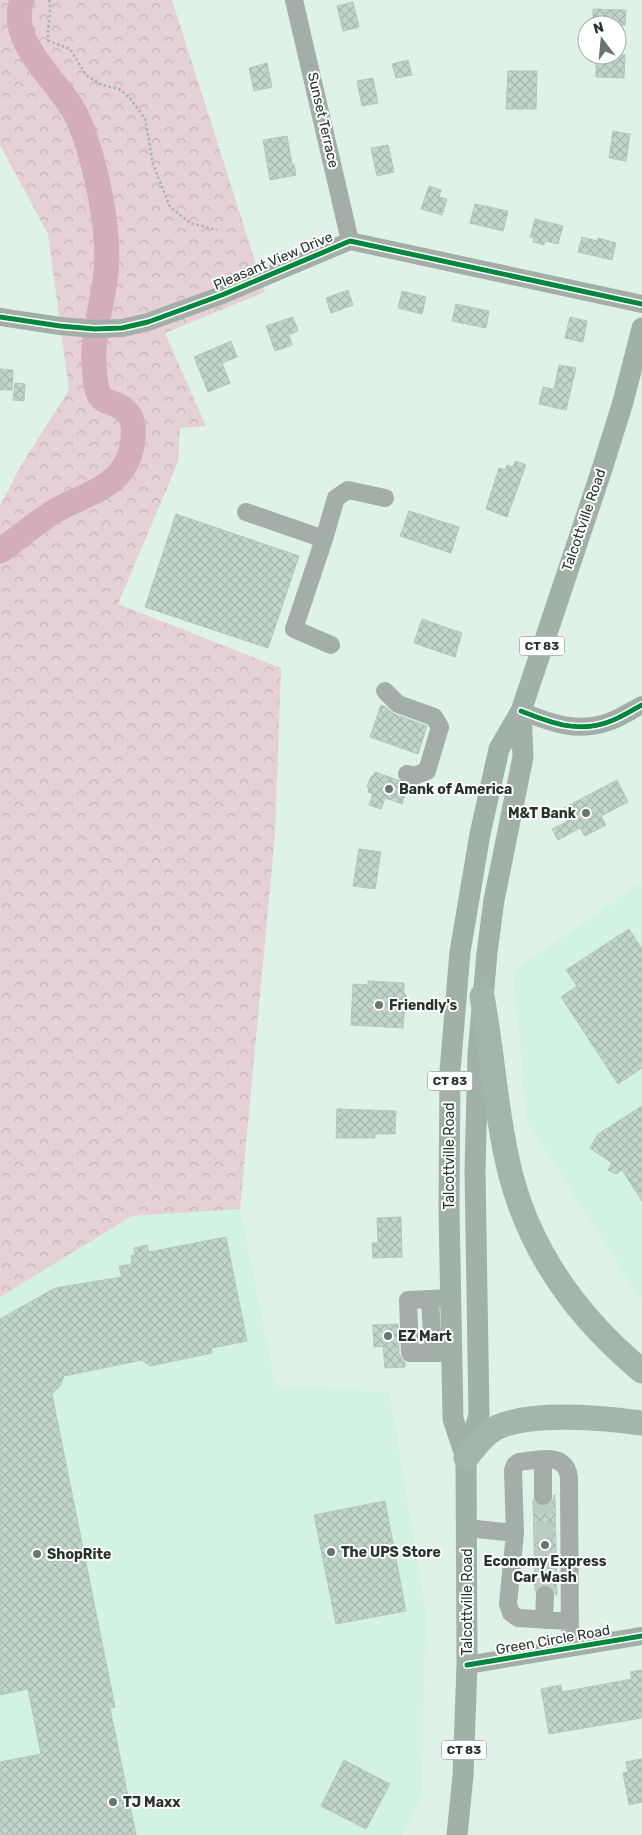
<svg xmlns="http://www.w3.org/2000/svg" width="642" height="1835" viewBox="0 0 642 1835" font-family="Rubik,sans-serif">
	<defs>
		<pattern id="forest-crowns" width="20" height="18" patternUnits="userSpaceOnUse" patternTransform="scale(1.25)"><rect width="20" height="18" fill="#e5d0d6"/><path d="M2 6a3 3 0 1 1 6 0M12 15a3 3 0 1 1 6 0" fill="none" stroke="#c4b3b8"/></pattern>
		<pattern id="building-cross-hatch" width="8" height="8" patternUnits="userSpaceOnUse" patternTransform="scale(1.25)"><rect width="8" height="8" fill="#c0d6cb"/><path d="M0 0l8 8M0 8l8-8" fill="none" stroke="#a5b8af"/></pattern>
	</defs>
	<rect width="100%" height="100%" fill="#dff2e8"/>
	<path fill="#d3f3e2" d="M642 882V1302L527 1122 513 971Z
		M240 1209 276 1386 389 1392 426 1611 422 1795 402 1835H0V1297L132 1216Z"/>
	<path fill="url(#forest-crowns)" d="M0 0H172L265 292 165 333 206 426 180 428 178 462 118 604 281 668 275 835 240 1209 132 1216 0 1297V506L20 467 69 390 48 234 0 145Z"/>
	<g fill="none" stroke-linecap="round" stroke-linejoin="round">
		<path stroke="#d4adba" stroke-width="25" d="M0 551C18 538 36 523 55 511 77 498 110 490 124 467 133 453 139 421 125 410 109 396 98 410 95 377 90 341 102 308 106 273 110 229 96 162 79 121 63 83 6 45 22 0"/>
	</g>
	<path fill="url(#building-cross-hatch)" stroke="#b7c5be" d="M353 2 359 27 343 31 337 6Z
		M593 9 626 10 625 25H593Z
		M596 55H625L624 78 596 77Z
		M408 60 412 75 396 78 392 64Z
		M267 63 272 87 254 91 249 68Z
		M508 71H537L536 109H506Z
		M373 78 378 103 362 106 357 81Z
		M613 131 630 134 626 161 609 158Z
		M287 136 292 164H294L296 175 270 180 263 140Z
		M388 145 394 172 377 176 371 148Z
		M429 186 441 190 439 197 447 199 442 215 421 209Z
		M475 204 508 211 503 231 470 223Z
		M535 219 563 226 558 244 545 241 544 245 533 242 534 238 530 237Z
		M582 237 597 241 598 238 616 243 612 260 578 252Z
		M348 290 353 305 331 313 326 298Z
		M402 291 426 297 422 314 398 308Z
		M456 304 489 311 486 328 452 321Z
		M293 317 298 331 289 335 292 345 275 351 266 326Z
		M570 317 587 321 583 342 565 338Z
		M231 341 237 357 222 363 230 383 208 392 194 357Z
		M559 365 576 368 566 410 539 404 543 387 554 389Z
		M0 369 13 370 12 390H0Z
		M15 383 25 384 24 401 13 400Z
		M515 461 526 465 507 517 486 509 499 468 505 470 507 465 513 467Z
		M409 511 459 527 451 553 400 536Z
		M176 514 299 556 268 648 145 607Z
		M422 619 462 633 455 657 414 643Z
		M381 705 386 707 394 714 427 726 418 754 370 737Z
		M375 772 398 780 408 785 402 804 385 798 381 809 369 805 373 794 368 792 369 787H367L371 776H373Z
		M617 780 628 802 601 816 606 825 585 836 580 828 558 840 552 829 568 821 562 809Z
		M359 849 381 852 375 889 353 886Z
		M629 929 642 949V1068L618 1084 561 997 577 986 566 970Z
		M368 981 404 983V993L406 995 403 1028 351 1025 353 984 368 985Z
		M642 1106V1201L622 1170 616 1174 608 1170 612 1163 590 1148 598 1134Z
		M337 1109 396 1111 395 1134H375V1138H336Z
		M401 1217 402 1257 373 1258 372 1243H378L377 1218Z
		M226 1237 247 1341 211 1348 212 1353 150 1366 142 1360 64 1376 60 1386 52 1394 115 1707 110 1708 136 1835H0V1762L41 1754 28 1689 0 1695V1319L55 1288 122 1277 119 1266 132 1264 131 1256 135 1255 134 1248 147 1245 149 1252Z
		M398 1324 399 1353 401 1358 405 1362V1367L385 1368 383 1346 374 1347 373 1325Z
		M554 1495H555L557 1595H556L551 1586 546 1584 540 1586 535 1591 533 1499 537 1505 543 1507 552 1502Z
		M385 1501 406 1611 336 1624 314 1515Z
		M642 1670V1718L549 1734 541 1689 561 1685 562 1692 632 1679 630 1672Z
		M642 1759V1802L629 1805 623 1773 628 1772 626 1762Z
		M344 1760 390 1784 366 1829 321 1806Z"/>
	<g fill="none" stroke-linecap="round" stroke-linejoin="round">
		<path stroke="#baccc3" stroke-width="18" stroke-dasharray="18 9" stroke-linecap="butt" d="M543 1496 545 1595"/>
		<path stroke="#a9b5ae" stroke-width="2.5" stroke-dasharray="2.5 2.5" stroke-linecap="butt" d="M49 0C53 13 45 32 49 41L70 49 86 75 102 85 119 89 130 98 145 119 153 164 170 207 190 223 217 230"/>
		<path stroke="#a3aea8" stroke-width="18" d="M294 0 350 241
			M0 317 60 326 95 329 122 328 148 322 222 295 350 241 642 304
			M246 512 324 539
			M331 645 294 629 324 539 336 498 348 490 385 498
			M385 691 398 704 434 717 440 727 427 771 414 776 407 774
			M521 711C551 723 579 734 611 721 622 717 632 710 642 705
			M451 1298 408 1300 410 1353H452
			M430 1299 433 1353
			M543 1496V1460
			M467 1528 515 1533
			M544 1620 545 1595
			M570 1621 518 1618 511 1613 508 1604 515 1533 513 1470 515 1465 519 1462C539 1460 565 1451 569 1477L570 1648
			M467 1665 642 1636"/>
		<path stroke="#a1b1a8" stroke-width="21" d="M466 1458 453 1419 449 1209 450 1071 460 952 480 834 499 749 521 711 602 469 623 402 642 328
			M457 1835 463 1776 467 1665 466 1458 479 1415 475 1170 478 1054 487 953 494 900 523 757 521 711"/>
		<path stroke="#a4b6ac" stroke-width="25" d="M482 996C493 1056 496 1117 511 1176 532 1255 579 1319 642 1371
			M466 1458C475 1447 483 1435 496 1428 530 1411 604 1418 642 1423"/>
		<g stroke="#fff" stroke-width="8">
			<path id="cycleway" d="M0 317 60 326 95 329 122 328 148 322 222 295 350 241 642 304
				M521 711C551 723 579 734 611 721 622 717 632 710 642 705
				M467 1665 642 1636"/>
		</g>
		<use href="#cycleway" stroke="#00873e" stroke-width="5"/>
	</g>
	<g fill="#67766e" stroke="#fff" stroke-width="2">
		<circle cx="389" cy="789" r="5"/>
		<circle cx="586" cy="813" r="5"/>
		<circle cx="379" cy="1005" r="5"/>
		<circle cx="388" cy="1336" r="5"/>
		<circle cx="545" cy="1545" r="5"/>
		<circle cx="331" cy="1552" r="5"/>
		<circle cx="37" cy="1554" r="5"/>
		<circle cx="113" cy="1802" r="5"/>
	</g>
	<g text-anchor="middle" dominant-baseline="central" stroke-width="4" stroke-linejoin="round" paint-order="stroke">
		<g fill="#fff" stroke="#67716c" stroke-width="1">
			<rect x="519.5" y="636.5" width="45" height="19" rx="4"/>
			<rect x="427.5" y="1071.5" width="45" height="19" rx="4"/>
			<rect x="441.5" y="1740.5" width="45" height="19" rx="4"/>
		</g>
		<g font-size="12" font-weight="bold" fill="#26342d">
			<text x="542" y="646">CT 83</text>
			<text x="450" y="1081">CT 83</text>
			<text x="464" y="1750">CT 83</text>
		</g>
		<g font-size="14" fill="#26342d" stroke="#fff">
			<text transform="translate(323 120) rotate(77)">Sunset Terrace</text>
			<text transform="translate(273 261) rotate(-23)">Pleasant View Drive</text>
			<text transform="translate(584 520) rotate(-71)">Talcottville Road</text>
			<text transform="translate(449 1156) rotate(-90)">Talcottville Road</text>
			<text transform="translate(467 1602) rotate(-90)">Talcottville Road</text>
			<text transform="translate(553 1640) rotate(-10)">Green Circle Road</text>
		</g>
		<g font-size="14" font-weight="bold" fill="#26342d" stroke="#fff" text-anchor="start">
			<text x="399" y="789">Bank of America</text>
			<text x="576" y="813" text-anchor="end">M&amp;T Bank</text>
			<text x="389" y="1005">Friendly's</text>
			<text x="398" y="1336">EZ Mart</text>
			<text x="341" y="1552">The UPS Store</text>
			<text x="47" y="1554">ShopRite</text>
			<text x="545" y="1561" text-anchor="middle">Economy Express<tspan x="545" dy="16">Car Wash</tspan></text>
			<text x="123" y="1802">TJ Maxx</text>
		</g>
	</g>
	<g transform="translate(602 40) rotate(344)"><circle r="24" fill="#ffffff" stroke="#a8aeab"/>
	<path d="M0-4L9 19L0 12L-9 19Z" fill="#67766e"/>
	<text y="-8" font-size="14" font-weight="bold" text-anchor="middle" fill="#26342d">N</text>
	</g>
</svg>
